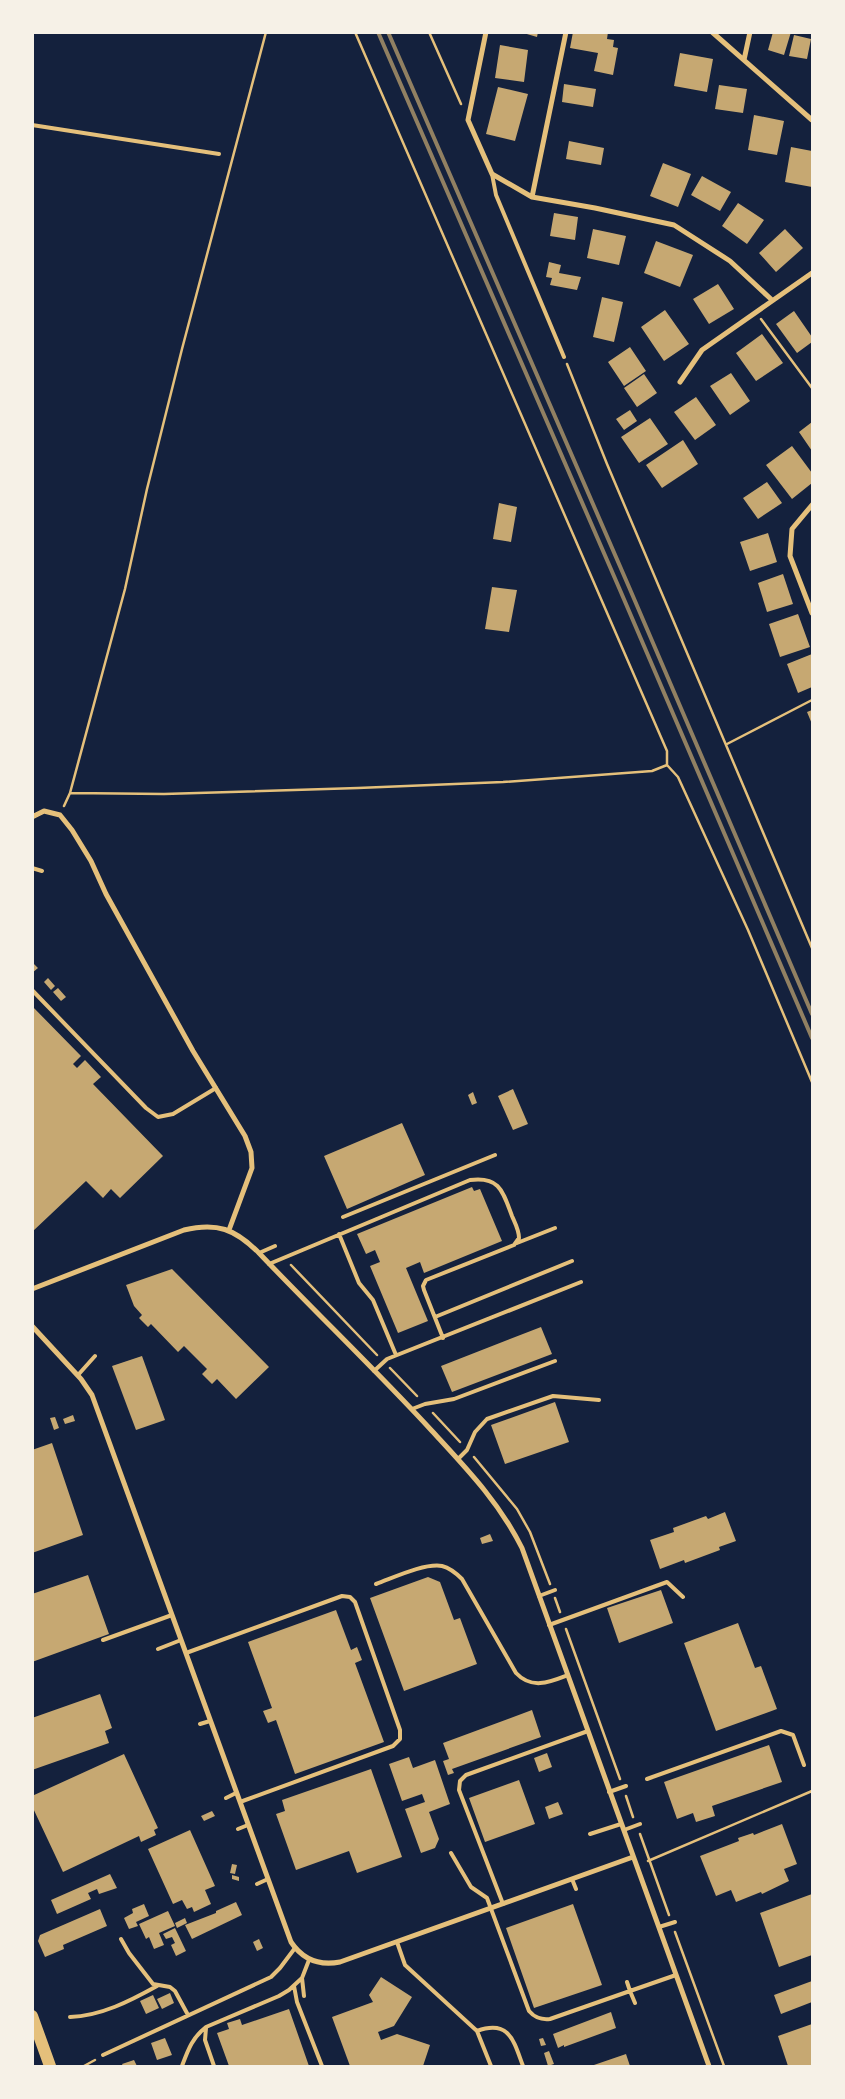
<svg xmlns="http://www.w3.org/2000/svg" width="845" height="2099" viewBox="0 0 845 2099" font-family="'Public Sans',sans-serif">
	<rect width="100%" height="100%" fill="#14213d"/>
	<path fill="#c6a872" d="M520 32H538L537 37Z
		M573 32H608L607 39 614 40 613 47 618 48 613 75 594 71 598 53 570 48Z
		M773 32H791L784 55 768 50Z
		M794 35 811 39 807 59 789 56Z
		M500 45 528 50 524 82 495 78Z
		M680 53 713 59 707 92 674 86Z
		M564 84 596 89 593 107 562 102Z
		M719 85 747 89 743 113 715 109Z
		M498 87 528 94 515 141 486 134Z
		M754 115 784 121 777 155 748 150Z
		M569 141 604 148 601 165 566 159Z
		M791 147 812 151V187L785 182Z
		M663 163 691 174 678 207 650 196Z
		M702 176 731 192 720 211 691 195Z
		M738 203 764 220 747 244 722 226Z
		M554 213 578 217 575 240 550 236Z
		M593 229 626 236 619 265 587 258Z
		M785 229 803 248 776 272 759 253Z
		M656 241 693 255 680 287 644 273Z
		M549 262 561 265 559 273 581 277 577 290 550 285 552 278 546 277Z
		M718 284 734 309 709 324 693 299Z
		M602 297 623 302 614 342 593 337Z
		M665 310 689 344 664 361 641 327Z
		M794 311 812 337V342L797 353 776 324Z
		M762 334 783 363 756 381 736 353Z
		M630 347 646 371 624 386 608 362Z
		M731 373 750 401 730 415 710 386Z
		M644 374 657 393 637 407 624 388Z
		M696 397 716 425 695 440 674 412Z
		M630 410 637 421 624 430 616 419Z
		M650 418 668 444 639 463 621 437Z
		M812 422V451L799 432Z
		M683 440 698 464 662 488 646 465Z
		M792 446 812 473V483L792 499 766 465Z
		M767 482 782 503 758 519 743 498Z
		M499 503 517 507 511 542 493 539Z
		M768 533 777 562 750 571 740 542Z
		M783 574 793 604 767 612 758 583Z
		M492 587 517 590 509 632 485 629Z
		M798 614 810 647 780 657 769 624Z
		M812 654V687L798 693 787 664Z
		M812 710V724L807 712Z
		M32 962 38 968 32 973Z
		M48 978 55 986 51 990 44 982Z
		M58 988 66 997 61 1001 53 992Z
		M32 1006 81 1056 73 1064 77 1068 85 1060 101 1077 93 1084 163 1156 120 1198 111 1189 103 1198 86 1181 32 1232Z
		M513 1089 528 1124 513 1130 498 1096Z
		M473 1092 477 1103 472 1105 468 1095Z
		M402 1123 425 1175 347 1209 324 1156Z
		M472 1187 474 1191 480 1189 502 1241 424 1273 420 1262 406 1268 428 1321 398 1333 370 1266 380 1262 375 1250 366 1254 357 1234Z
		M172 1269 269 1367 236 1399 217 1379 212 1384 202 1374 207 1369 184 1346 178 1352 151 1324 148 1327 139 1318 142 1315 134 1306 126 1285Z
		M541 1327 552 1354 452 1392 441 1366Z
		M142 1356 165 1420 136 1430 112 1366Z
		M555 1402 569 1442 505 1464 491 1425Z
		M73 1415 75 1421 65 1424 63 1419Z
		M55 1417 59 1428 54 1430 50 1418Z
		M52 1443 83 1535 32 1553V1450Z
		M725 1512 736 1541 719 1547 720 1550 685 1563 684 1560 660 1569 650 1540 674 1532 673 1528 706 1516 708 1519Z
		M490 1534 493 1541 482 1544 480 1538Z
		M88 1575 109 1634 32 1662V1594Z
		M428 1577 440 1582 454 1620 460 1618 477 1664 404 1691 370 1598Z
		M661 1590 673 1623 619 1643 607 1608Z
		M336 1610 351 1650 357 1647 362 1660 355 1663 384 1742 295 1774 276 1720 268 1723 263 1711 272 1708 248 1642Z
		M738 1623 755 1668 761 1666 777 1709 716 1731 684 1643Z
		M100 1694 112 1728 105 1731 109 1743 32 1770V1718Z
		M532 1710 541 1737 452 1769 454 1773 448 1775 443 1761 449 1759 443 1743Z
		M769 1745 782 1782 712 1806 715 1816 696 1822 693 1813 677 1819 664 1782Z
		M547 1753 552 1767 539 1772 534 1758Z
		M124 1754 158 1828 154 1830 156 1835 141 1842 139 1836 63 1872 32 1806V1796Z
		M409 1757 413 1768 435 1760 450 1804 429 1812 439 1839 435 1848 421 1853 405 1809 425 1802 422 1794 402 1801 389 1764Z
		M371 1769 402 1857 357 1873 349 1851 296 1870 276 1814 285 1811 282 1800Z
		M519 1780 535 1824 485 1842 469 1798Z
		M558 1802 563 1814 549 1819 545 1807Z
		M212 1811 215 1816 204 1821 201 1816Z
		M782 1824 797 1864 784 1869 789 1881 762 1894 761 1892 736 1902 731 1890 716 1896 700 1856 739 1841 738 1838 753 1833 754 1835Z
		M190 1830 215 1886 205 1890 211 1904 194 1912 192 1907 187 1909 182 1900 173 1904 148 1849Z
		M232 1864 237 1865 235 1874 230 1873Z
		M110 1874 117 1888 99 1894 97 1889 88 1893 91 1899 57 1914 51 1900Z
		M232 1875 239 1877V1881L232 1879Z
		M812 1894V1955L779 1967 760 1913Z
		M236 1902 242 1915 192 1939 185 1925 216 1913V1911Z
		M144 1904 149 1916 136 1922 138 1926 129 1929 124 1918 133 1913 132 1909Z
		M573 1904 602 1985 534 2008 506 1928Z
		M100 1909 107 1926 63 1945 64 1949 45 1957 38 1941 40 1935Z
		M168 1911 175 1926 159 1933 164 1945 154 1949 149 1937 146 1939 139 1924Z
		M185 1918 187 1923 177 1928 175 1923Z
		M175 1928 186 1951 176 1956 171 1945 175 1943 172 1937 166 1939 163 1934Z
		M259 1939 263 1948 257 1951 253 1942Z
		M381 1977 412 1997 394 2026 378 2032 381 2040 397 2034 430 2045 423 2066H350L332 2017 373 2002 369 1995Z
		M812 1981V2002L781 2014 774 1995Z
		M170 1993 174 2003 162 2009 157 1999Z
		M153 1995 159 2008 146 2014 140 2001Z
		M289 2009 309 2066H229L217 2033 229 2029 227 2023 240 2019 242 2025Z
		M611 2012 616 2028 564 2047V2045L558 2048 553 2034Z
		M812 2024V2066H788L778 2036Z
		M165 2038 172 2055 157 2060 151 2043Z
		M543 2038 546 2045 541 2046 539 2039Z
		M549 2051 554 2064 548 2066 544 2053Z
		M626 2054 630 2066H591Z
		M134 2060 137 2066H123L122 2064Z"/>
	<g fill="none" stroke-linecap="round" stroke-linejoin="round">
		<path stroke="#e5c07b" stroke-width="2.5" d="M204 32H208
			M355 32 667 751V765L678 777 748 930 812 1082
			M429 32 461 104
			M761 319 812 388
			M567 364 607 464 812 948
			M727 744 812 700
			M70 793 125 589 147 489 182 349 266 32
			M64 806 70 793 164 794 358 788 503 782 652 771 667 765
			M291 1265 377 1355
			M390 1368 417 1396
			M433 1413 460 1442
			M474 1457 517 1509 530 1532 550 1584
			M555 1598 560 1612
			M566 1629 620 1779
			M626 1796 633 1817
			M640 1834 669 1915
			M648 1861 812 1791
			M675 1932 724 2066
			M84 2066 95 2060"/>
		<path stroke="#e5c07b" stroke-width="4" d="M32 125 219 154
			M492 174 496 195 564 357
			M32 868 42 871
			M32 990 146 1108 158 1117 173 1114 216 1088
			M343 1217 495 1155
			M339 1234 359 1283 373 1300 396 1355
			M517 1243 555 1228
			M259 1253 275 1246
			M269 1264 470 1180C500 1176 503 1192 512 1216 515 1223 519 1230 519 1238L514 1245 426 1280 423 1286 424 1290 443 1338
			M435 1317 572 1261
			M374 1371 387 1359 581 1282
			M78 1375 95 1356
			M412 1409 425 1404 454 1399 555 1361
			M458 1459 467 1450 475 1432 487 1419 553 1396 599 1400
			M376 1584C393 1578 424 1563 442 1566 450 1568 456 1573 462 1579L516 1673C532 1690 550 1682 568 1675
			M539 1596 555 1590
			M549 1625 667 1582 683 1597
			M103 1640 172 1615
			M158 1649 181 1640
			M186 1653 342 1596 350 1597 355 1602 400 1730V1739L393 1746 240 1802
			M200 1724 210 1721
			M647 1779 781 1731 793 1735 804 1765
			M609 1792 626 1786
			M226 1798 236 1793
			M238 1829 248 1825
			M624 1830 640 1824
			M590 1834 621 1824
			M451 1853 471 1887 487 1898 529 2011C535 2018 541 2020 550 2019L630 1991 627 1982
			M572 1879 576 1889
			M257 1884 268 1879
			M503 1904 459 1790 460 1781 466 1775 588 1731
			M659 1927 675 1922
			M121 1939 129 1953 153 1984 170 1987 175 1991 188 2015
			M397 1942 405 1965 477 2031 491 2066
			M294 1986 297 2002 322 2066
			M304 1996 302 1978 309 1960
			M635 2003 630 1991 676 1975
			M70 2017C101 2016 130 2001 157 1986
			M206 2028 205 2040 214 2066
			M477 2031C510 2019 514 2042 523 2066
			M103 2055 271 1977 280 1968 295 1948
			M182 2066C188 2050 192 2038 206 2027L279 1996 289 1990 302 1978"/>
		<path stroke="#e5c07b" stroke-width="5" d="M486 32 468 120 492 174 532 197 595 208 674 225 730 261 772 300
			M712 32 812 120
			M744 60 750 32
			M532 197 566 32
			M680 382 702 350 812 273
			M812 505 792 529 790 556 812 613
			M32 817 44 811 60 815 72 830 91 861 106 894 193 1051 245 1136 251 1152 252 1168 229 1230
			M32 1289 184 1230C217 1222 235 1229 259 1253 316 1313 376 1370 432 1431 466 1468 499 1502 522 1548L709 2066
			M32 1326 81 1379 92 1395 291 1942C303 1960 319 1966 340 1962L633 1857"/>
		<path stroke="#e5c07b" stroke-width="12" d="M32 2016 50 2066"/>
		<path stroke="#918062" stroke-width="4" d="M378 32 620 590 812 1038
			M388 32 629 587 812 1014"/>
	</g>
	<rect width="845" height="2099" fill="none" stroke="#f6f1e7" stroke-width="68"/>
</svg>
